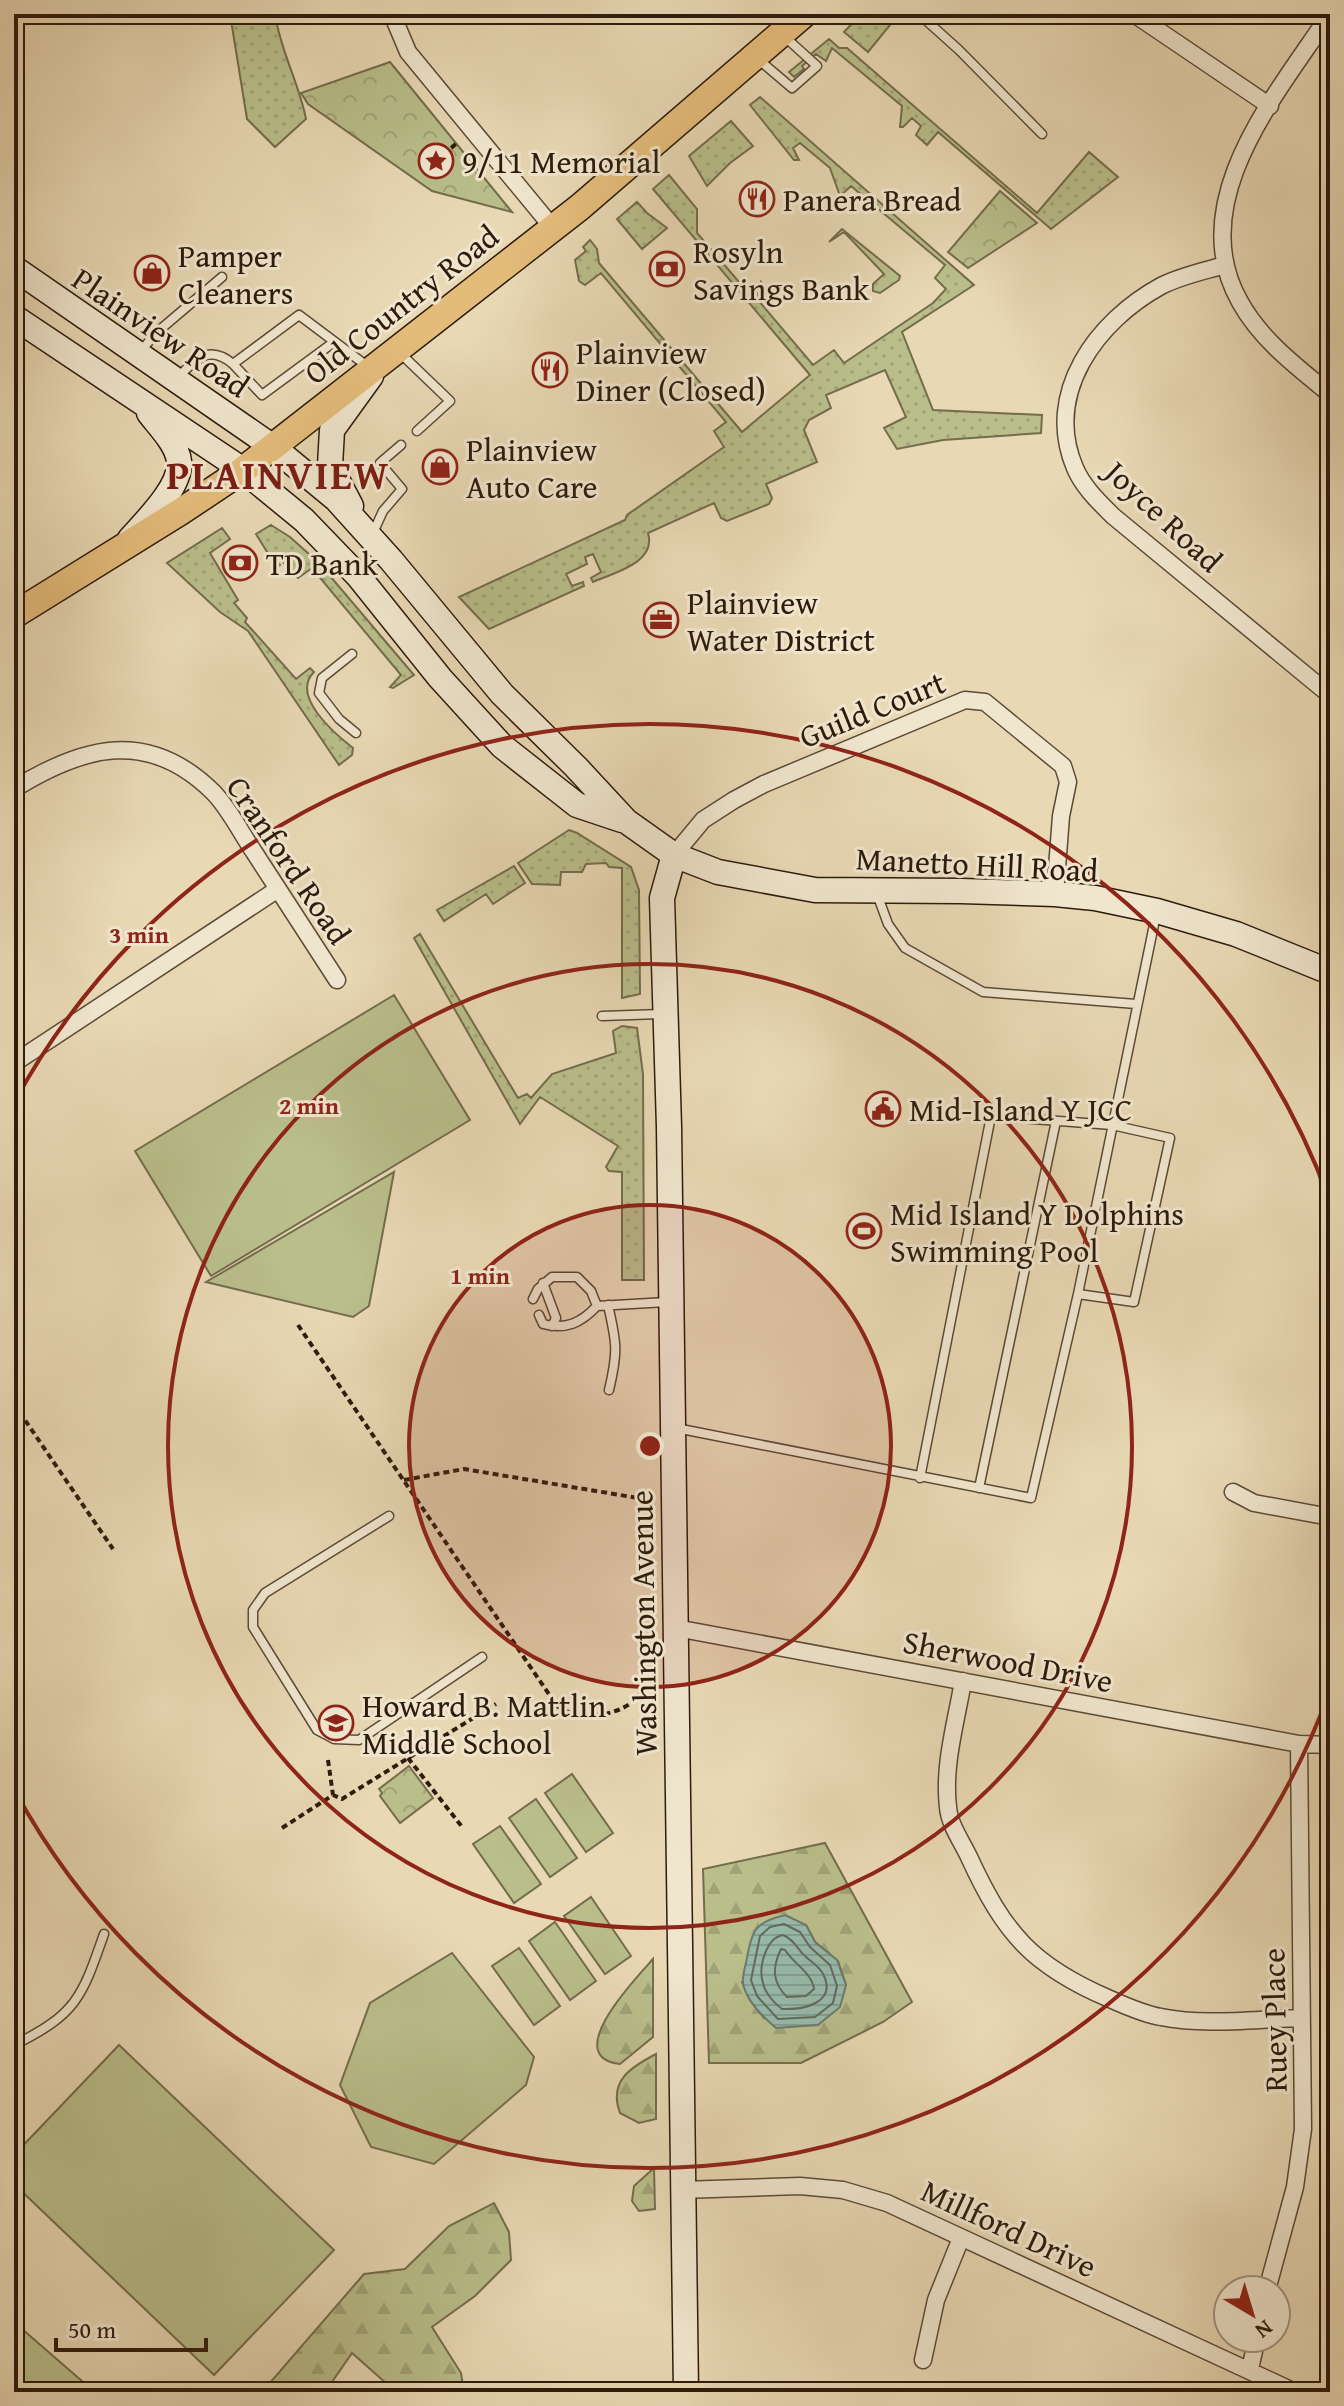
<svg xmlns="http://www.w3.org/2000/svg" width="1344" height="2406" viewBox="0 0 1344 2406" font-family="'Gentium Book Plus',serif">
	<defs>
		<pattern id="grass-dots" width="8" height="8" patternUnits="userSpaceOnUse" patternTransform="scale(2)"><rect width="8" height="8" fill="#b9be8b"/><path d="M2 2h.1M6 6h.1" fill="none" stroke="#9fa377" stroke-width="1.8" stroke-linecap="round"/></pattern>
		<pattern id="forest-firs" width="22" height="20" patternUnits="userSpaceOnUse" patternTransform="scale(2)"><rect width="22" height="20" fill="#b9be8b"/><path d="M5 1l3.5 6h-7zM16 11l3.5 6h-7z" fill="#9fa377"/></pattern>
		<pattern id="park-crowns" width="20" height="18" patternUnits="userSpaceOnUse" patternTransform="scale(2)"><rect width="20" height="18" fill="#b9be8b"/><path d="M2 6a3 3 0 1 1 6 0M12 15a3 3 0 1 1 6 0" fill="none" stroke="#9fa377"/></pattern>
		<pattern id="water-rules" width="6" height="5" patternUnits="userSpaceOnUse" patternTransform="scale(2)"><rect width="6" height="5" fill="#97baac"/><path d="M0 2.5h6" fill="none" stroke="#829f93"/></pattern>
	</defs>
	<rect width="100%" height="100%" fill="#e8d8b4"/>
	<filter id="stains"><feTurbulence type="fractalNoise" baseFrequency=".0025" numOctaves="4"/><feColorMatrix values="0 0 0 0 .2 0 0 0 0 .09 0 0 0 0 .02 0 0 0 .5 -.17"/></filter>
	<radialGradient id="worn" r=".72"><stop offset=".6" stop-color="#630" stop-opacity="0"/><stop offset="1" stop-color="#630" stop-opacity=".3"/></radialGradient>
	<path fill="url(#grass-dots)" stroke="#746c4c" stroke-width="2" d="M230 14H275C280 50 299 83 306 119L275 147 247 119Z
		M861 14H899L868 52 844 32Z
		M829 39 839 48H847L1037 213 1089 152 1118 177 1051 229 938 132 927 145 916 135 921 126 912 118 903 127H900L902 106 832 48 826 61 816 54 802 66 804 69 794 77 789 72Z
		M760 97 974 285 902 332 933 410 1042 415 1041 433 943 440 897 449 884 428 906 417 885 370 826 395 831 408 809 420 804 430 817 462 766 484 772 498 769 504 727 521 721 518 714 503 648 533C657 563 613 573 593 582L591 578 601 572 593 554 585 557 587 564 566 574 572 586 583 582 584 586 489 629 459 597 625 520 627 515 724 447 714 431 726 422 601 273 585 285 579 281 575 260 586 251 583 247 590 240 597 249 599 263 742 432 810 375 653 189 669 175 697 209V233L751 296 757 297 761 282 767 292 758 300 813 365 834 350 844 363 933 303 946 289 935 278 945 265 851 186 840 196 830 168 800 143 793 148 799 160H794L750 105Z
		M731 121 753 146 730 163 707 186 689 156Z
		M637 202 647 213 667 228 642 249 617 219Z
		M842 229 900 276 899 280 880 293 873 291V284L884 274 844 232 829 242Z
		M271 525 290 537 319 563 414 675 393 688 390 687 401 675 312 568 298 578 280 559 277 561 280 565 277 568 256 534Z
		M222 528 230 539 210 553 238 600 234 603 247 618 245 622 296 679 310 668 314 672C290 696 335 734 353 748L352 755 339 765 248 631 220 612 167 563Z
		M569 830 577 833 631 867 639 890 640 994 622 998V868L609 867 606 863 586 864 582 872H561L560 885 532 884 518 863Z
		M514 866 525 883 493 904 486 894 444 921 437 910Z
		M420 934 518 1098 527 1094 531 1098 552 1074 616 1053 613 1031 622 1026 637 1028 643 1074 644 1280H622V1172L609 1171 606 1167 618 1146 540 1097 520 1124 414 938Z"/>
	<path fill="url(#forest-firs)" stroke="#746c4c" stroke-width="2" fill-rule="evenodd" d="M825 1843 912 2002 883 2022 801 2063H709L703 1869ZM806 1925 815 1942 838 1961 846 1985 764 2018 750 2000 742 1982Z
		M653 1959V2037L620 2064C559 2057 638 1976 653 1959Z
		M656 2054V2119L639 2123 620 2113C608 2081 631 2067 656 2054Z
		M654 2168 655 2209 639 2211 632 2201 634 2186Z
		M494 2203 509 2232 511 2260 475 2296 432 2327 461 2373 464 2392H396L352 2353 325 2392H262L364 2274 405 2269 449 2226Z"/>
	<path fill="url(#park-crowns)" stroke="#746c4c" stroke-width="2" d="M390 62 512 212 432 191 308 104 301 93Z
		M1000 191 1037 223 968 268 948 252Z
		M409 1766 433 1798 400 1823 380 1796 382 1793 379 1789Z"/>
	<path fill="#b9be8b" stroke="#746c4c" stroke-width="2" d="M394 995 470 1120 211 1276 135 1151Z
		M394 1172 369 1306 353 1317 206 1282Z
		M572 1774 613 1833 586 1852 545 1793Z
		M536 1799 577 1858 550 1877 509 1818Z
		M500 1826 541 1884 514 1903 473 1844Z
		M591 1897 631 1956 605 1974 564 1916Z
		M555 1922 596 1981 570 2000 529 1941Z
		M519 1948 560 2006 534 2025 492 1966Z
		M452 1953 534 2057 526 2085 434 2164 371 2147 340 2085 370 2003Z
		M119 2045 334 2250 214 2375 14 2184V2155Z
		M14 2322 90 2388 86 2392H14Z"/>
	<path fill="url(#water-rules)" stroke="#6d7a6c" stroke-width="2" d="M785 1915 806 1925 815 1942 837 1960 846 1985 840 2007 818 2025 776 2028C763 2017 746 2001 743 1983 742 1975 746 1965 747 1958 752 1929 756 1922 785 1915Z"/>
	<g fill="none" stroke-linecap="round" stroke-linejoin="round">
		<path stroke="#626a5c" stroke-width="2" d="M784 1924 800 1932 810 1947 830 1965 837 1986 833 2003 815 2017 778 2019 757 1996 751 1980 760 1936 770 1927Z
			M783 1935C795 1940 796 1948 805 1956 811 1962 819 1966 823 1974 838 2003 803 2010 782 2009 774 2003 765 1993 763 1983 758 1967 766 1938 783 1935Z
			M781 1949 785 1950C794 1964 812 1973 814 1989L806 1996 787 1997C772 1982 772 1968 781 1949Z"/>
		<g stroke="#5c4a37" stroke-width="11">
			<path id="service" d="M919 14 959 50 1042 134
				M759 60 792 88 817 66 785 37
				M140 352 156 333 222 277
				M399 352 450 401 417 431
				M233 364 262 395 334 342
				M178 377C197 359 209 344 233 364L299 315 367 366
				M372 535 383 511 402 489 380 463 401 445
				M352 654 322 678 319 693 339 719 356 733
				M877 894 888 924 905 948 983 992 1136 1004
				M602 1016 661 1014
				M543 1283 556 1318 552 1326
				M533 1299 538 1289 552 1277H577L591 1291 597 1306
				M608 1305C617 1344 618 1352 609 1390
				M539 1315 543 1324C566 1330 581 1323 597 1306L667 1302
				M676 1428 1031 1498 1078 1294
				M920 1478 991 1116 1112 1125 1170 1138 1134 1302 1078 1294 1156 915
				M979 1488 1056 1121
				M389 1516 265 1593 253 1610V1627L317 1730 334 1739 359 1740 482 1657
				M14 1810 17 1808
				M14 2045C77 2014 82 1997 104 1934"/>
		</g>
		<g stroke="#5c4a37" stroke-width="19">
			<path id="minor" d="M392 14 408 52 553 228
				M1134 14 1270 106
				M1330 14C1277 94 1183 202 1240 302 1261 340 1297 367 1330 394
				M1225 265C1204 271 1180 276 1161 286 1097 321 1043 393 1075 468 1083 487 1099 502 1113 516L1330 695
				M14 789C83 746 148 728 213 792 229 808 241 833 254 852 282 895 309 937 337 980
				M674 855 703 820 734 800 764 784 965 700 985 702 1063 766 1068 782 1061 816 1055 894
				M14 1063 278 889
				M1330 1164 1328 1174 1330 1215
				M1233 1492 1254 1503 1330 1517
				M676 1628 1299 1744 1330 1745
				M963 1681C956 1723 943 1765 948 1807 949 1824 962 1842 969 1857 1004 1933 1032 1966 1110 1999 1126 2006 1143 2014 1161 2017 1205 2026 1255 2019 1300 2018
				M682 2190 800 2186 843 2190 887 2203 1295 2392
				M1267 2290 1295 2187 1303 2129 1299 1744
				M923 2360 936 2300 961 2238
				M1250 2369 1257 2338"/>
		</g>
		<g stroke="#2e1b0d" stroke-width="27">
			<path id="secondary" d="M14 268 273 447 336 499 391 560 502 694 576 767 626 821 674 855 718 872 815 890 961 891 1055 894 1095 898 1157 911 1236 934 1330 972
				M14 317 243 470 304 520 359 577 440 678 502 746 577 805 622 820
				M351 506 330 466 332 430 371 376
				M130 539C146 521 182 486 179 461 177 444 159 426 149 413
				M674 855 662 898 669 1127 686 2392"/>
		</g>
		<g stroke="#2e1b0d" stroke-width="29">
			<path id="primary" d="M14 615 180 512 243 470 580 207 804 14"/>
		</g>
		<path stroke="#2e1b0d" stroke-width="4" stroke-dasharray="6 4" stroke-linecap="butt" d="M436 161 458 142
			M298 1325 557 1706C579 1723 628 1716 642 1691
			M14 1404 113 1549
			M404 1480 464 1469 638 1498
			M408 1758 463 1828
			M328 1760 333 1795
			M282 1828 333 1795 342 1799 496 1704"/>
		<use href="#service" stroke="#f0e6ce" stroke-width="8"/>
		<use href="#minor" stroke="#f0e6ce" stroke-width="16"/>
		<use href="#secondary" stroke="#f0e6ce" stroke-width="24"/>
		<use href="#primary" stroke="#e4bc7a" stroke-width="26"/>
	</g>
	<circle cx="650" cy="1446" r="241" fill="#8f2418" fill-opacity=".12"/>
	<g fill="none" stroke="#8f2418" stroke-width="4">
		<circle cx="650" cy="1446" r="241"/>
		<circle cx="650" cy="1446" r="482"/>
		<path d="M1329 1693A723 723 0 0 1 15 1791M15 1101A723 723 0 0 1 1329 1199"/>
	</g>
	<defs>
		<g id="sight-ring" transform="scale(1.8)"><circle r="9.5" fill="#f0e6ce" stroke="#8f2418" stroke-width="1.5"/><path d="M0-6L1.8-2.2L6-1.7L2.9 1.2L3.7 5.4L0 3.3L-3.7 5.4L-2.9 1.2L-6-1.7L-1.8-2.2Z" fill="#8f2418"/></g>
		<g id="restaurant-ring" transform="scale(1.8)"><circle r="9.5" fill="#f0e6ce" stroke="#8f2418" stroke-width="1.5"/><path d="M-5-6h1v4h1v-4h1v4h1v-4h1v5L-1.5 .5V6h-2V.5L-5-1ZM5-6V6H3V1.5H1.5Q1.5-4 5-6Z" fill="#8f2418"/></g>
		<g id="bank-ring" transform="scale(1.8)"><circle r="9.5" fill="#f0e6ce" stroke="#8f2418" stroke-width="1.5"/><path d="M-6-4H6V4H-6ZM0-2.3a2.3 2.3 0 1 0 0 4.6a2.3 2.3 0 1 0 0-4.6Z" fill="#8f2418"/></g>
		<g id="shop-ring" transform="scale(1.8)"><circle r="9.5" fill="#f0e6ce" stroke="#8f2418" stroke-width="1.5"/><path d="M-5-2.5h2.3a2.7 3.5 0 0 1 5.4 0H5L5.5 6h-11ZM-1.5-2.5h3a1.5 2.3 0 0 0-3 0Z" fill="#8f2418"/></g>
		<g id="office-ring" transform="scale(1.8)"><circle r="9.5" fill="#f0e6ce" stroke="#8f2418" stroke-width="1.5"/><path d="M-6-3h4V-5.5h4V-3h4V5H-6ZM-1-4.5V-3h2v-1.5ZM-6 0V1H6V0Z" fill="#8f2418"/></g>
		<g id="civic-ring" transform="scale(1.8)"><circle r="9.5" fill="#f0e6ce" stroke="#8f2418" stroke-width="1.5"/><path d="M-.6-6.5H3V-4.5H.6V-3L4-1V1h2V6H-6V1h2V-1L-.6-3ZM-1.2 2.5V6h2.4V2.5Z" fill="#8f2418"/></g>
		<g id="stadium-ring" transform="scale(1.8)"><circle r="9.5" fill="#f0e6ce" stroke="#8f2418" stroke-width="1.5"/><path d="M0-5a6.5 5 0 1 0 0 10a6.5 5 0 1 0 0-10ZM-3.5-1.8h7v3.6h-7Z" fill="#8f2418"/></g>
		<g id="school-ring" transform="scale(1.8)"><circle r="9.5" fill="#f0e6ce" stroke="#8f2418" stroke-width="1.5"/><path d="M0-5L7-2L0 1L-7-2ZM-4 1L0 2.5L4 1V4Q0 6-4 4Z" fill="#8f2418"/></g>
	</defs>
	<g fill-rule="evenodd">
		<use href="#sight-ring" x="436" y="161"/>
		<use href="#restaurant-ring" x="757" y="199"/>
		<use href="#bank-ring" x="667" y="269"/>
		<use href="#shop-ring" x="152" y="273"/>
		<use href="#restaurant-ring" x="550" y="370"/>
		<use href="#shop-ring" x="440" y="467"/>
		<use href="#bank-ring" x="240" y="563"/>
		<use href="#office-ring" x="661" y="620"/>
		<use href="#civic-ring" x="883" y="1109"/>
		<use href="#stadium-ring" x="864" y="1231"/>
		<use href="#school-ring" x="336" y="1723"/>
	</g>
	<g text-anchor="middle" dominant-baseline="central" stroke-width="6" stroke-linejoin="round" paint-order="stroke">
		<g font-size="32" fill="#2e1b0d" stroke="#f0e6ce" text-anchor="start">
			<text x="462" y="161">9/11 Memorial</text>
			<text x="783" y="199">Panera Bread</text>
			<text x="693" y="251">Rosyln<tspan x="693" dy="37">Savings Bank</tspan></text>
			<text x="178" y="255">Pamper<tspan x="178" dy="37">Cleaners</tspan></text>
			<text x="576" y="352">Plainview<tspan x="576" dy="37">Diner (Closed)</tspan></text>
			<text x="466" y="449">Plainview<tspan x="466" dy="37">Auto Care</tspan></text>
			<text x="266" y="563">TD Bank</text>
			<text x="687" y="602">Plainview<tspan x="687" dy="37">Water District</tspan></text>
			<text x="909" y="1109">Mid-Island Y JCC</text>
			<text x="890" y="1213">Mid Island Y Dolphins<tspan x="890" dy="37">Swimming Pool</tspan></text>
			<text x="362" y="1705">Howard B. Mattlin<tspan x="362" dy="37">Middle School</tspan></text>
		</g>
		<g font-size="32" fill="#2e1b0d" stroke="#f0e6ce">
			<text transform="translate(401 304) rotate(-38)">Old Country Road</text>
			<text transform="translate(161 332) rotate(34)">Plainview Road</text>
			<text transform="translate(1164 516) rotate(43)">Joyce Road</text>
			<text transform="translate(872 709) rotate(-22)">Guild Court</text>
			<text transform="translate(289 860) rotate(56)">Cranford Road</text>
			<text transform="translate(977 864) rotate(3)">Manetto Hill Road</text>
			<text transform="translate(643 1623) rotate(-91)">Washington Avenue</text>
			<text transform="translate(1008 1661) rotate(11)">Sherwood Drive</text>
			<text transform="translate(1274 2020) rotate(-91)">Ruey Place</text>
			<text transform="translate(1009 2228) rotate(25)">Millford Drive</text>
		</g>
		<g font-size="40" font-weight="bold" letter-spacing="2" fill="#7a1f14" stroke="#f0e6ce">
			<text x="278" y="474">PLAINVIEW</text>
		</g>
	</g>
	<circle cx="650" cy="1446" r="12" fill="#8f2418" stroke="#f0e6ce" stroke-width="4"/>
	<g font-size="24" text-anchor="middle" font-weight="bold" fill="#8f2418" stroke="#f0e6ce" stroke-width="6" stroke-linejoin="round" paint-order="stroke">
		<text x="139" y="943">3 min</text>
		<text x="309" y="1114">2 min</text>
		<text x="480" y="1284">1 min</text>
	</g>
	<rect width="1344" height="2406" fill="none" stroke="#e8d8b4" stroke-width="48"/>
	<rect x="16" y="16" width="1312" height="2374" fill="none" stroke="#2e1b0d" stroke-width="4"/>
	<rect x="24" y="24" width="1296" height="2358" fill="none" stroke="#2e1b0d" stroke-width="2"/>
	<g transform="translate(1252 2314) rotate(142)"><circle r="38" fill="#f0e6ce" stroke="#a29581" stroke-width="2"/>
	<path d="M0-6L14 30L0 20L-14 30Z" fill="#8f2418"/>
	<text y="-12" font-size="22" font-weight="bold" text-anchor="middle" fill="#2e1b0d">N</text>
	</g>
	<path d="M56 2338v12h150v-12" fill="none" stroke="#2e1b0d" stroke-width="4"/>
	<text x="68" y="2338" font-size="24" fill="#2e1b0d" stroke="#f0e6ce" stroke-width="6" paint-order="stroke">50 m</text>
	<rect width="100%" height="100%" filter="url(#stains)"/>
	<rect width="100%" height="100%" fill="url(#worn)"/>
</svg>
